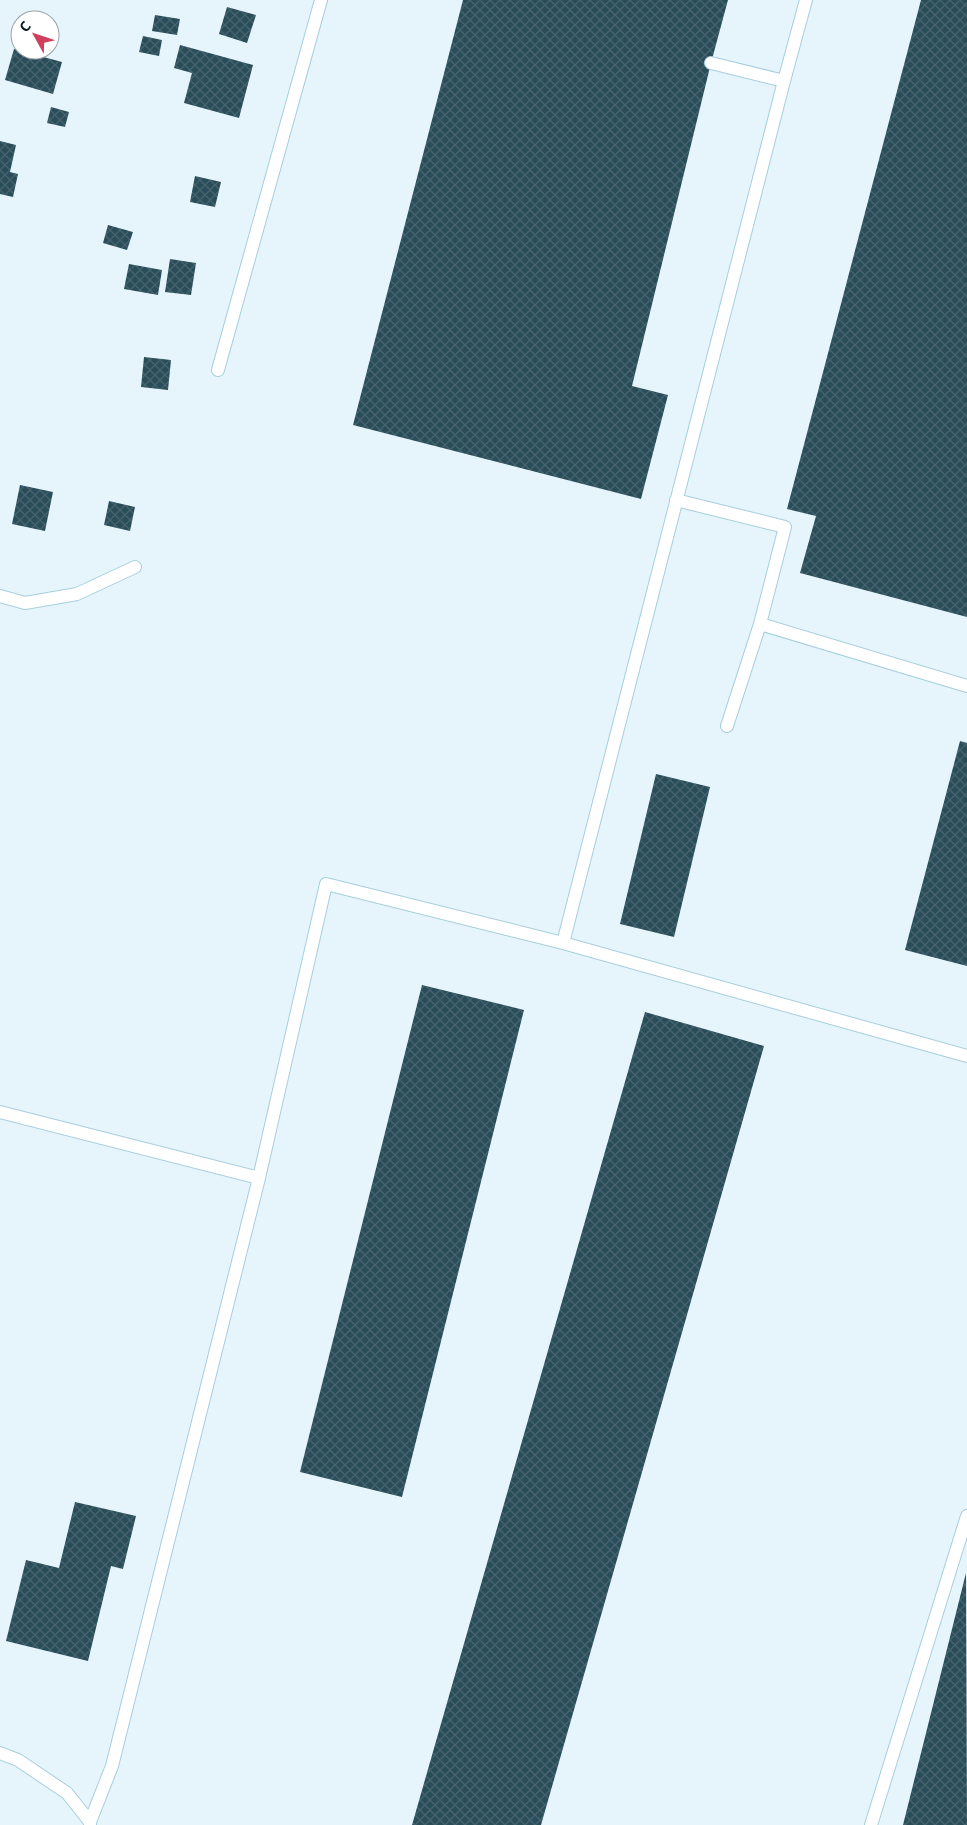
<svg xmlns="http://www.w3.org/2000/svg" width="967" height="1825" viewBox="0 0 967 1825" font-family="'Open Sans',sans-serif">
	<defs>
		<pattern id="building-cross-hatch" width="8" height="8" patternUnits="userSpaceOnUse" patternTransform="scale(1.25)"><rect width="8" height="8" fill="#2a4d5a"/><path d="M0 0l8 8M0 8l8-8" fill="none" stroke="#46636e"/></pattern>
	</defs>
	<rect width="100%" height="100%" fill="#e6f5fc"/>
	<path fill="url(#building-cross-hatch)" d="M463 0H728L711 63 632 386 668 395 641 499 353 425Z
		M921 0H967V617L800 573 816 516 787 509Z
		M227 7 256 15 247 43 219 34Z
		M155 15 180 19 177 35 152 31Z
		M143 36 162 40 159 56 139 52Z
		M180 45 253 65 239 118 184 103 192 73 174 68Z
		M14 49 62 62 53 94 5 80Z
		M51 107 69 112 65 127 47 123Z
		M0 141 16 145 10 172 18 174 13 197 0 194Z
		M195 176 221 182 215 207 190 202Z
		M108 225 133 232 127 250 103 243Z
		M170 259 196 263 191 295 165 292Z
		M129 264 162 270 158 295 124 289Z
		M144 357 171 360 168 390 141 387Z
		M20 485 53 492 45 531 12 524Z
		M109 501 135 507 130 531 104 525Z
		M960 741 967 743V966L905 950Z
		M656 774 710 787 674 937 620 924Z
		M422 985 524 1010 402 1497 300 1472Z
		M645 1012 764 1046 541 1825H412Z
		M75 1502 136 1516 123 1569 111 1566 88 1661 6 1641 26 1560 59 1568Z
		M966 1573 967 1825H903Z"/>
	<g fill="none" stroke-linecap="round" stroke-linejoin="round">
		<g stroke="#a7cedd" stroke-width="14">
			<path id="lane" d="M711 63 784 81
				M218 370 321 0
				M676 500 785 527 760 624 727 726
				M0 596 25 603 77 594 135 567
				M760 624 967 686
				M563 943 784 81 806 0
				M0 1112 259 1178
				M0 1753 18 1760 67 1793 90 1822V1825
				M90 1822 112 1766 259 1178 326 884 563 943 967 1056
				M871 1825 967 1516"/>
		</g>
		<use href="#lane" stroke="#fff" stroke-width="12"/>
	</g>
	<g transform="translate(35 35) rotate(310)"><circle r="24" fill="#ffffff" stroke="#9da3a5"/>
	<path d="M0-4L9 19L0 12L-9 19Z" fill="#d0405c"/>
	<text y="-8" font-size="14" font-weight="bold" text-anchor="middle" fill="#0a191e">С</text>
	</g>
</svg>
